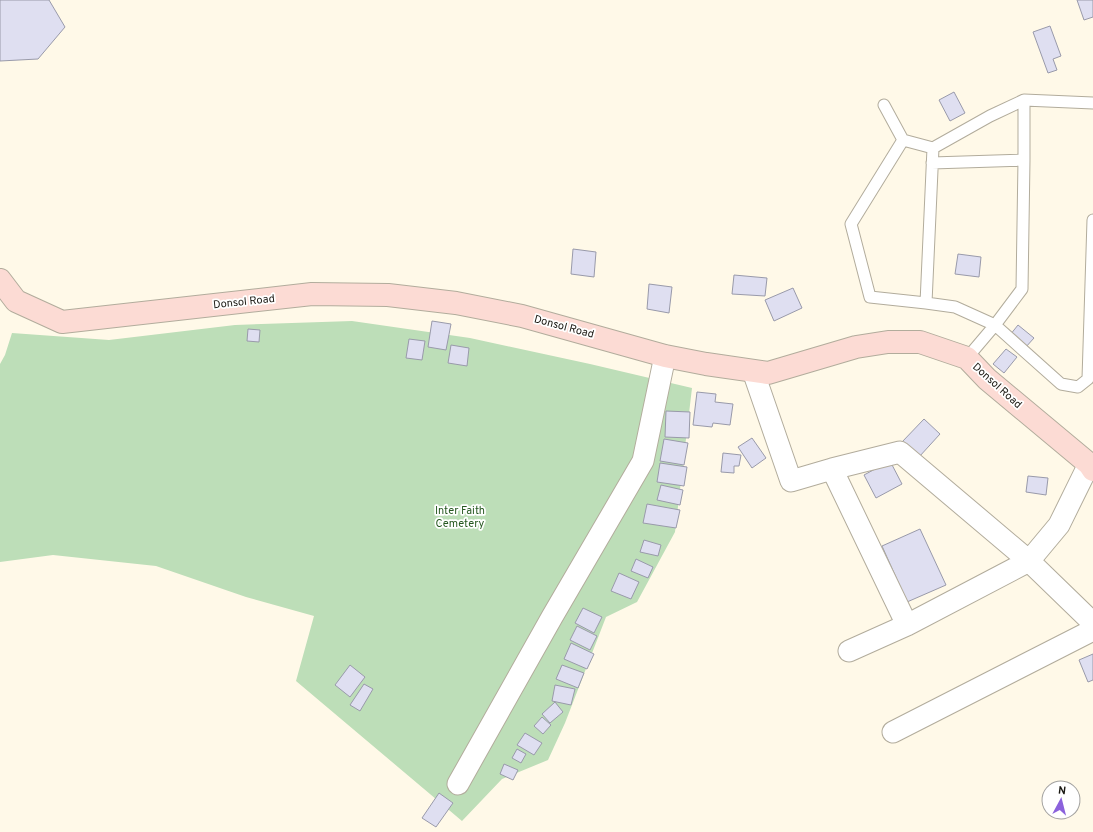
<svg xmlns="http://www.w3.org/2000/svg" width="1093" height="832" viewBox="0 0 1093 832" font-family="Overpass,sans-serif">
	<rect width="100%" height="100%" fill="#fff9e8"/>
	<path fill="#bddeb8" d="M352 321 470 338 590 364 692 388 675 532 637 602 606 617 565 723 548 760 502 779 462 821 296 681 314 616 246 597 156 566 53 555 0 562V364L5 355 12 333 109 340 235 325Z"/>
	<path fill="#dfdff1" stroke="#999aaa" d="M0 0H49L65 27 38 59 0 61Z
		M1077 0H1093V17L1084 20Z
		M1050 26 1061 56 1053 59 1057 70 1048 73 1033 32Z
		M954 92 965 113 950 121 939 100Z
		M573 249 596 252 594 277 571 274Z
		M958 254 981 257 979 277 955 274Z
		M734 275 767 278 765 296 732 294Z
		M649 284 672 287 669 313 647 309Z
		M793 288 802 308 774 321 765 300Z
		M432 321 451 324 446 350 428 347Z
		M1018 325 1034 338 1025 348 1010 335Z
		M248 329 260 330 259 342 247 341Z
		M409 339 425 341 422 360 406 358Z
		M451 345 469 348 467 366 448 363Z
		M1006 349 1017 357 1004 373 993 364Z
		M697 392 716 394 715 402 733 404 730 425 713 423 712 427 693 425Z
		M666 411 690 412 689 438 665 437Z
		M924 419 940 434 919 457 902 442Z
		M752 438 766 458 752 468 738 447Z
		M664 439 688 443 684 465 660 461Z
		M723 453 741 455 739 466H734V473L721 472Z
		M890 461 902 484 876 498 864 475Z
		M660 463 687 467 684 486 657 482Z
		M1028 476 1048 478 1046 495 1026 492Z
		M661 485 683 490 680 505 657 500Z
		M647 504 680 510 676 528 643 523Z
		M920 529 946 585 907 602 882 546Z
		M644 540 661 545 658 556 640 552Z
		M636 559 653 567 648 578 631 571Z
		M619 573 639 582 631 599 611 591Z
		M583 608 602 617 594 633 575 623Z
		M577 626 597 636 590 650 570 640Z
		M571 643 594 654 587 669 564 659Z
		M1093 654V680L1088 682 1079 660Z
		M350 665 365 677 350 697 335 685Z
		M562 665 584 673 578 688 556 679Z
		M364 684 373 689 360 711 350 705Z
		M555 685 575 689 571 705 552 701Z
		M555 702 563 712 550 723 542 714Z
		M542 717 551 725 543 734 534 726Z
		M525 733 542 743 534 755 517 745Z
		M517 749 526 754 521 763 512 758Z
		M504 764 518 770 513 780 500 774Z
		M439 793 453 803 436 827 422 818Z"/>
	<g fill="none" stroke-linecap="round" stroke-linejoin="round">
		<g stroke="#b2ac9c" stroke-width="13">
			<path id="service" d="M884 105 903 140 933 148 990 116 1024 100 1093 103
				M903 140 851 224 870 297 926 303 955 307 995 325 1061 384 1078 387 1088 379 1093 220
				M932 163 1024 160
				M926 303 933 148
				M967 358 995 325 1022 289 1024 160V100"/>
		</g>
		<g stroke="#b2ac9c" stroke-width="23">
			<path id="minor" d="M753 371 791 481 832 469 900 452 1029 561 1093 623
				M832 469 907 625
				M849 651 907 625 1029 561 1059 525 1089 464
				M893 732 1093 630
				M458 784 552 617 643 461 665 356"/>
		</g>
		<g stroke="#b2ac9c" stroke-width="24">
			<path id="secondary" d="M0 280 16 301 62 322 312 294 388 295 456 303 522 316 665 356 706 364 768 373 856 347 888 342H920L967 358 987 379 1089 464 1093 470"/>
		</g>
		<use href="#service" stroke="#fff" stroke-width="11"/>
		<use href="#minor" stroke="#fff" stroke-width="21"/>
		<use href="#secondary" stroke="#fcdbd4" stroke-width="22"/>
	</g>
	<g text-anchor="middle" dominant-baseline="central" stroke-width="3.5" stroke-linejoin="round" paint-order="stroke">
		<g font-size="11" fill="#191711" stroke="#fff">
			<text transform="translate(244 302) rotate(-6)">Donsol Road</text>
			<text transform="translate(564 327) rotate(15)">Donsol Road</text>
			<text transform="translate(997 386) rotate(42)">Donsol Road</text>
		</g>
		<g font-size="11" fill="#265820" stroke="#fff">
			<text x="460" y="511">Inter Faith<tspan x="460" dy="13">Cemetery</tspan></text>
		</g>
	</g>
	<g transform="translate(1061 800) rotate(7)"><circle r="19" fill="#ffffff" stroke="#a3a2a0"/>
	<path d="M0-3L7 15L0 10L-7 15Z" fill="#8b62dc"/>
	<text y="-6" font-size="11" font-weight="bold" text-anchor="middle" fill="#191711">N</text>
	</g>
</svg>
